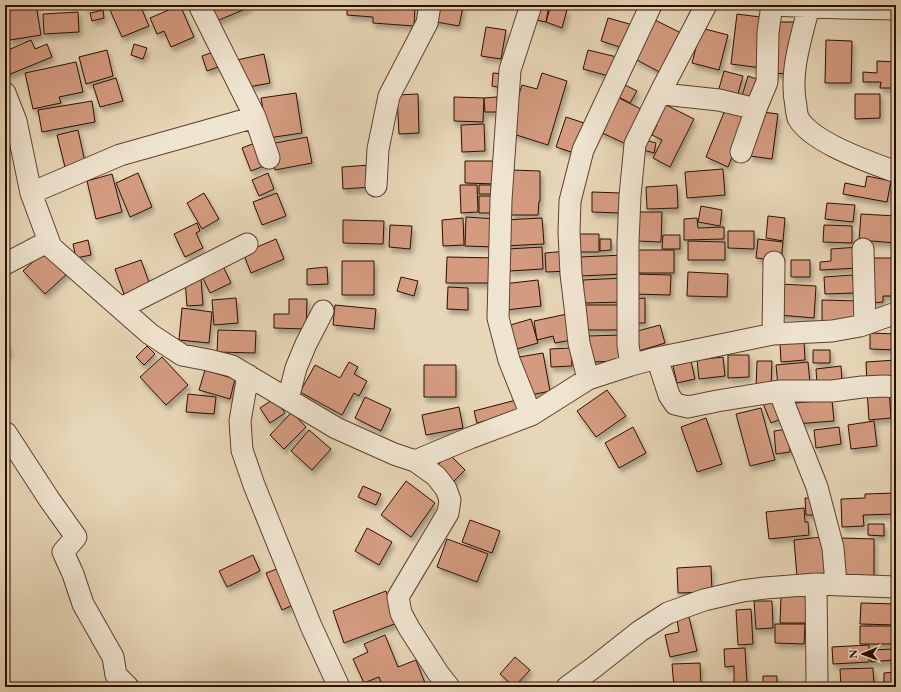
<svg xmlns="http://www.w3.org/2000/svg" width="901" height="692" viewBox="0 0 901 692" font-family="'EB Garamond',serif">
	<defs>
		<filter id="shadow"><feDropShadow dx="2.5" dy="4.5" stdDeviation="2" flood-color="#0004"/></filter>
	</defs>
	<rect width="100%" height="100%" fill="#e7d6b7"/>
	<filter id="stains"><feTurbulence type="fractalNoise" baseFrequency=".005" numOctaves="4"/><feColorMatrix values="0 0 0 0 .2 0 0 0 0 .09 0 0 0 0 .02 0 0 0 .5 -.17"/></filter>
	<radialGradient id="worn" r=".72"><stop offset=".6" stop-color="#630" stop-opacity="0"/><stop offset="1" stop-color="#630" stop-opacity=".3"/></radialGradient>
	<path fill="#d49b80" stroke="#2d0e00" filter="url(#shadow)" d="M32 5H36L41 35 10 40 5 10Z
		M85 5H103V7H85Z
		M116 5H140L149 26 122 37 109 8Z
		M180 5 194 37 171 47 164 31 157 34 150 18Z
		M205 5H249L250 7 212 23Z
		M347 5H415L414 26 373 23V17L347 15Z
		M434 5H454L463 7 459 26 431 21Z
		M538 5H549L546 22 536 20Z
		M551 5 567 10 562 28 546 22Z
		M103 10 104 18 92 21 90 13Z
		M78 12 79 32 44 34 43 14Z
		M737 14 768 18 762 68 731 64Z
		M608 18 633 25 626 49 601 41Z
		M655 20 685 35 665 75 635 59Z
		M770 22H794L793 74 770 73Z
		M486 27 506 30 501 59 481 56Z
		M701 28 728 35 719 70 692 63Z
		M31 40 35 49 47 44 52 57 8 75 5 68V43L8 50Z
		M826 40 852 41 851 83H825Z
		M134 44 147 48 143 59 131 55Z
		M107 50 113 76 86 84 79 57Z
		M588 50 621 58 616 78 583 69Z
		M213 52 218 67 207 71 202 56Z
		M264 54 270 83 243 88 237 60Z
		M877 61 896 62V88H880L881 82H863V72L877 73Z
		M76 62 83 92 59 97 61 103 33 109 25 73Z
		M724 71 743 76 737 97 718 92Z
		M493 73 504 74 502 88 492 86Z
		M542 73 567 81 548 145 507 132 522 85 537 89Z
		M748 76 762 81 755 101 742 96Z
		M116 78 123 101 100 107 93 85Z
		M621 83 637 91 630 103 615 95Z
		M296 93 302 133 268 138 261 98Z
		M418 94 419 133 399 134 397 95Z
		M855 94H880V118L855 119Z
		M895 95H896V112H895Z
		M615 96 643 110 626 144 598 131Z
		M454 97 484 98 483 122 454 121Z
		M497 97 498 112H485L484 98Z
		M92 101 95 122 42 132 38 110Z
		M660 102 694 119 670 167 653 158 662 140 652 135 657 125 650 122Z
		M727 105 749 114 728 167 706 157Z
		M755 111 778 114 772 159 750 156Z
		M566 117 587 124 577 154 556 147Z
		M484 124 485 151 462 152 461 125Z
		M78 130 85 162 65 167 57 135Z
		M307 137 312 163 275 170 270 144Z
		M642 139 656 143 654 153 640 149Z
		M260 141 269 164 251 171 242 148Z
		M465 161H497L496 184 465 183Z
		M370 165 372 187 343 189 342 167Z
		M723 169 725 195 687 198 685 172Z
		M511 170 540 171V201H539L538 215H511Z
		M138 173 152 207 130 217 116 183Z
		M268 173 274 189 259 196 252 180Z
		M112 174 122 212 96 219 87 181Z
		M867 176 891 181 887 202 843 194 845 183 865 187Z
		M460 185H477L478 212 461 213Z
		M479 185H498V194H479Z
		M677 185 678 208 647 209 646 187Z
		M592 192 621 193V213L592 212Z
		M204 193 219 219 202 229 187 203Z
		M277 193 286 216 262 225 253 202Z
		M479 196H498V213H479Z
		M827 203 855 205 853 222 825 219Z
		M701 206 722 210 720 226 698 222Z
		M638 212H662L661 242 637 241Z
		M861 214 896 216V243L859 240Z
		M768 216 785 218 783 241 766 238Z
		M466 217 497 219 496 247 465 246Z
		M463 218 464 245 443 246 442 220Z
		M542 218 544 244 504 246 503 220Z
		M697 218 698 228 724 227V239L684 240V219Z
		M343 220 384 221 383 244 343 243Z
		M197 223 200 231 196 233 203 248 185 257 174 234Z
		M390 225 412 226 410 249 389 247Z
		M824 225 852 226V243L823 242Z
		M728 231H754V249L728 248Z
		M577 234H599V252H577Z
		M663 235H680V249H662Z
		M276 239 284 259 251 273 243 253Z
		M600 239H611V250L600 251Z
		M758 239 783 242 781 261 756 258Z
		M88 240 91 255 76 258 73 244Z
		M688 241 725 242V260H688Z
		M542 247 543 269 509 271 508 249Z
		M859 247 860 268 820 270V262L831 261V249Z
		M48 248 69 272 45 294 23 271Z
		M634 250H674V273H634Z
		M567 251 569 271 546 272 545 253Z
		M624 255 625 274 580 276V257Z
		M447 257 498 258 489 283H446Z
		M870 258H896V296H883V302L872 303Z
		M141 260 150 285 124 294 115 269Z
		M791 260H810V277H791Z
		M342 261H374V295H342Z
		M222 264 231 283 210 293 201 274Z
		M327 267 328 284 307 285V269Z
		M688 272 728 274 727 297 687 296Z
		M634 274 671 275 670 295 633 294Z
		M853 275 854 293 825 294 824 277Z
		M401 277 418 281 414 296 397 291Z
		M201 278 203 305 187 306 185 279Z
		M624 278 625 302 584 303 583 280Z
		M538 280 541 306 506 310 503 284Z
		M781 284 816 286 814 318 779 315Z
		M448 287 468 288V310L447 309Z
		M236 298 238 323 214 325 212 300Z
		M645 298V323H633L632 299Z
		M289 299H307L306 329 274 328V314H289Z
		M822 300 860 301V322L822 321Z
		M335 305 376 309 374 329 333 325Z
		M582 305H625L624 330H581Z
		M182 308 212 312 209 343 179 340Z
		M567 314 572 340 555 343 553 336 537 340 534 321Z
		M531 319 538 343 513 350 507 326Z
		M660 325 665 343 635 352 630 333Z
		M218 330 256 331 255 353 217 352Z
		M870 333 896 334V350L870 349Z
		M623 335 624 361 588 362 587 336Z
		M5 341 10 352 5 355Z
		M804 341 805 360 781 362 780 343Z
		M147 346 155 354 144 365 136 357Z
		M571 348 572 366 551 367 550 349Z
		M813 350H830V363H813Z
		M543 353 550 391 526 396 519 357Z
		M728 355H749V377L728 378Z
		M162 357 188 385 166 405 140 377Z
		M723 357 725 376 699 379 697 360Z
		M896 360V381L867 383 866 362Z
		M691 361 695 379 677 383 673 366Z
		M757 361H772L771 389H756Z
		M349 362 358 367 354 374 367 381 359 396 354 393 342 415 300 392 315 365 340 378Z
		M808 362 810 383 778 386 776 365Z
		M424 365H456V397H424Z
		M841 366 842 382 817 385 816 369Z
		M205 370 235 379 230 399 199 390Z
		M889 389 891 418 869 420 867 390Z
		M607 390 626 416 596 437 577 411Z
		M188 394 216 397 214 414 186 412Z
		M775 396 783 418 771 423 762 401Z
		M365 397 391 409 381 431 355 418Z
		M275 398 285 413 270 423 260 408Z
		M520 399 523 411 477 423 474 411Z
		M832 400 834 421 795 424 794 403Z
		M459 407 463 428 426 435 422 415Z
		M761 408 775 460 750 466 736 414Z
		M292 412 306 427 284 449 270 435Z
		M706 418 722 464 697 472 681 427Z
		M874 421 877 446 851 449 848 425Z
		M633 427 646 453 619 468 605 443Z
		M839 427 841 444 816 448 814 430Z
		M788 429 790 452 776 454 774 431Z
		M309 430 331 449 312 470 291 451Z
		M449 454 465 470 452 483 436 467Z
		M406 481 435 503 411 537 381 515Z
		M363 486 381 494 376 505 358 497Z
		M896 493V514L863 515 864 526 842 527 841 499 865 498V494Z
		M805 498H814L815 515H806Z
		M804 508 805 522H808L809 535 769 539 766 512Z
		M470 520 500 531 492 553 462 542Z
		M868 524H884V536L868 535Z
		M367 528 392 542 379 565 355 551Z
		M822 537 826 573 797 576 794 540Z
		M841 538 874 539V576H841Z
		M447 539 488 554 477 582 437 567Z
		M253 555 260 571 227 587 219 571Z
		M285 566 300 602 282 610 266 573Z
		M711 566 712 592 678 593 677 568Z
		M386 591 397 623 344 643 333 611Z
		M781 596H806V623H780Z
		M754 601H772L773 628 756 629Z
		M861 603 896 604V625L860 624Z
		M751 609 753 644 738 645 736 610Z
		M689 617 697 651 670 657 665 635 679 632 677 619Z
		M775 624H805L804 644 775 643Z
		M860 626H896V644H860Z
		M385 635 398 667 416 660 425 683 417 687H383L379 677 364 683 353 659 368 652 364 644Z
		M869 645V662L833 664 832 647Z
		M745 648 747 685 734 686V666L725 667 724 649Z
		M893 649V660L871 662 870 650Z
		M515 657 530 670 514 687 500 674Z
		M700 663 701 687H674L672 664Z
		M873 668 874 687H841L840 669Z
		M896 672V687H884V673Z
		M763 676H777V687H763Z
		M658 684 659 687H641Z"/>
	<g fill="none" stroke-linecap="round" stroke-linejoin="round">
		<g stroke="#5c402e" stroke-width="23">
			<path id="minor" d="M199 5 255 117 269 158
				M531 5 510 70 501 200 498 318 509 360 531 415
				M771 5 842 8 896 9
				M809 6C801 39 789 73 796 106 796 109 797 114 798 118 812 143 870 162 896 172
				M5 93 16 121 31 193 51 247 150 334 182 355 208 360 232 366 336 428 394 454 415 461 436 476 446 489 450 500 448 513 398 597 401 613 409 628 438 673 449 687
				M660 93 672 95 719 100 756 109
				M741 152 757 106 767 82 768 32 772 5
				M376 186 378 149 389 96 427 23 430 5
				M31 193 120 155 255 117
				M863 249 865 324
				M5 264 49 241
				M121 308 247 244
				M773 334 774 262
				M657 358 669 395 675 404 688 407 717 401 779 391H832L862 387 885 386 896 387
				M631 365 628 345V242L630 196 635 144 661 91 706 5
				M248 375 240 421 242 450 254 485 311 626 339 687
				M588 379 579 343 575 307 571 274 569 232 570 201 583 150 651 5
				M779 391 817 487 833 548 836 584
				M288 399 296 368 306 344 323 311
				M5 434 6 433 49 499 76 537 63 552 73 574 83 604 113 657 116 675 128 687
				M415 461 470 438 531 415 588 379 631 365 657 358 701 349 773 334 832 331 860 326 896 313
				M816 584 817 679 816 687
				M567 687 593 668 640 631 668 613 704 600 742 591 765 588 816 584 896 587"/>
		</g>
		<use href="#minor" stroke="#efe4d0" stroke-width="21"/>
	</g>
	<rect width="901" height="692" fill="none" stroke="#e7d6b7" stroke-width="20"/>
	<rect x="6" y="6" width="889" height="680" fill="none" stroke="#2d0e00" stroke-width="2"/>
	<rect x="10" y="10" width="881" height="672" fill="none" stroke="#2d0e00"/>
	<g transform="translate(863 654) rotate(269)" stroke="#efe4d0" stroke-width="3" paint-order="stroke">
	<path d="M0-3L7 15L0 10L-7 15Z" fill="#2d0e00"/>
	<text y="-6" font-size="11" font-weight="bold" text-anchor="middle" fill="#2d0e00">N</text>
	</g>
	<rect width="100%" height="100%" filter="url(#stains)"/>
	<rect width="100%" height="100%" fill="url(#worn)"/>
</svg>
